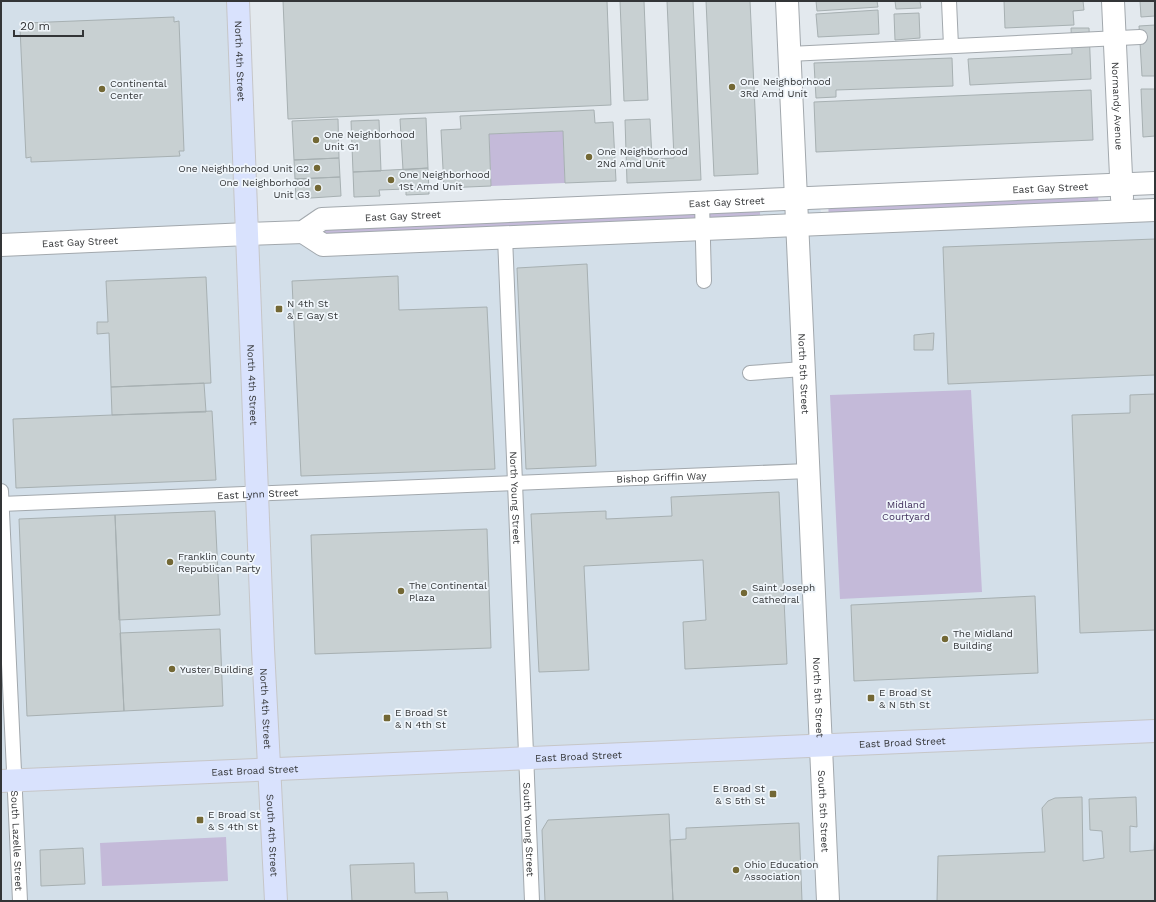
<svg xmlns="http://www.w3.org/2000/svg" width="1156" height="902" viewBox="0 0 1156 902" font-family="'Work Sans',sans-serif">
	<rect width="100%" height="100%" fill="#e3e9ee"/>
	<path fill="#d3dfe9" d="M1 1H238L248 234 759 202 819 203 823 222 1155 208V901H1Z"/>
	<path fill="#c4bad9" d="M563 131 565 183 491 186 489 134Z
		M1098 193 1099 213 829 222 828 200Z
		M759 202 761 224 323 245 322 219Z
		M971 390 982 592 840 599 830 395Z
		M226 837 228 881 102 886 100 843Z"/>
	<path fill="#c8d0d2" stroke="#a7b0b2" d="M283 1H607L611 105 288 119Z
		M620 1H644L648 100 624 101Z
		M667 1H693L701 180 627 183 625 120 650 119 652 159 674 158Z
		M706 1H750L758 174 714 176Z
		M816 1H877L878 7 817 11Z
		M895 1H920L921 8 896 9Z
		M1004 1H1083L1084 10 1073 11 1074 25 1005 28Z
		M1140 1H1155V16L1141 17Z
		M878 10 879 34 818 37 816 14Z
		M919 13 920 38 895 40 894 14Z
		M174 17V22L179 21 184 151H179L180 156 31 162V157L26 158 20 28H25V23Z
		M1155 25V76H1142L1139 26Z
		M1071 28H1089L1091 79 970 85 968 59 1072 54Z
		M952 58 953 86 836 90V97L816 98 814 63Z
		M1141 89H1155V136L1143 137Z
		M1091 90 1093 140 816 152 814 102Z
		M594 110 595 123 613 122 616 181 565 183 563 131 489 134 491 186 444 188 441 130 461 129 460 116Z
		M426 118 428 168 403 170 400 119Z
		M338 119 339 158 294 160 292 121Z
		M379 120 381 171 353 172 351 121Z
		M339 158 340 177 295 179 294 160Z
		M428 168 429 194 406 195V189L379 190 380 196 354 197 353 172Z
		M340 177 341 196 296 199 295 179Z
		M1155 239V375L948 384 943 247Z
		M587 264 596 466 526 469 517 268Z
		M398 276 399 310 487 307 495 469 301 476 292 281Z
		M206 277 211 383 111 387 109 333 97 334V322H108L106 281Z
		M934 333 933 350H914V335Z
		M204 383 206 412 112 415 111 387Z
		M1155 394V630L1080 633 1072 415 1130 413V395Z
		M212 411 216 480 16 488 13 419Z
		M779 492 787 664 685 669 683 622 706 620 703 560 584 566 589 670 539 672 531 514 606 511V519L672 516 671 497Z
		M215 511 220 615 119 620 115 515Z
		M115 515 124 711 27 716 19 519Z
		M487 529 491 648 315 654 311 535Z
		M1035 596 1038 673 854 681 851 605Z
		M220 629 223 706 124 711 120 633Z
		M1082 797 1083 861 1104 858 1102 831 1090 830 1089 799 1136 797 1137 827 1130 826V852L1154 850 1155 831V901H937L938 856 1045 852 1042 808 1048 801 1055 798Z
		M669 814 673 901H545L542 830 548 820Z
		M799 823 802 901H673L670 840 686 839V828Z
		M83 848 85 884 41 886 40 850Z
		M414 863 415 893 447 892 448 901H352L350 865Z"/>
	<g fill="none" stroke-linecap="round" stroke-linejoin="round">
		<g stroke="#a2a8ad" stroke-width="16">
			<g id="service">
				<path d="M949 1 951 46"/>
				<path d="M789 54 1140 37"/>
				<path d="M702 202 704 281"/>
				<path id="s1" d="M505 237 532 901"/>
				<path d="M750 373 803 369"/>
				<path id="s2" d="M1 491 20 901"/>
				<path id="s3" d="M1 504 808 471"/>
			</g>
		</g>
		<g stroke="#a2a8ad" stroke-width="24">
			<g id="minor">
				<path id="s4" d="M787 1 828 901"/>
				<path id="s5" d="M1113 1 1122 198"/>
				<path d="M303 232 323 245 1155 210"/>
				<path id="s6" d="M248 234 303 232 322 219 1155 183"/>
			</g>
		</g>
		<g stroke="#a2a8ad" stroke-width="24">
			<g id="tertiary">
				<path id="s7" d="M1 245 248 234"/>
			</g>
		</g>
		<g stroke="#c6c6c7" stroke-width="24">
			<g id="primary">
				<path id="s8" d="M238 1 263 649 276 901"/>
				<path id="s9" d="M1 781 1155 731"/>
			</g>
		</g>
		<use href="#service" stroke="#fff" stroke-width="14"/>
		<use href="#minor" stroke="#fff" stroke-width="22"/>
		<use href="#tertiary" stroke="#fff" stroke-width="22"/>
		<use href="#primary" stroke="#d9e2fd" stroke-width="22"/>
	</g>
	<g fill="#736835" stroke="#f0f6fb" stroke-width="1.5">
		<circle cx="732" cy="87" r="4"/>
		<circle cx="102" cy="89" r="4"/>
		<circle cx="316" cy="140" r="4"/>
		<circle cx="589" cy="157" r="4"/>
		<circle cx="317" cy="168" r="4"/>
		<circle cx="391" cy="180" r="4"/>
		<circle cx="318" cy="188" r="4"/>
		<rect x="275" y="305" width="8" height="8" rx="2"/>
		<circle cx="170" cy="562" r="4"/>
		<circle cx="401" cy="591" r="4"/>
		<circle cx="744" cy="593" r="4"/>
		<circle cx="945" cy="639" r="4"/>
		<circle cx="172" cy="669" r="4"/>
		<rect x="867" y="694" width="8" height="8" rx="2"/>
		<rect x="383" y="714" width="8" height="8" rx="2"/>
		<rect x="769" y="790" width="8" height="8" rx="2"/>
		<rect x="196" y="816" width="8" height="8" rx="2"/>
		<circle cx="736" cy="870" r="4"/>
	</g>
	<g text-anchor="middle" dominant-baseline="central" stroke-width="3.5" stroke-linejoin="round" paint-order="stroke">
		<g font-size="10" fill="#333537" stroke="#f0f6fb">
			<text stroke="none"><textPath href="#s8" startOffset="60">North 4th Street</textPath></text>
			<text stroke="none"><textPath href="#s5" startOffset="105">Normandy Avenue</textPath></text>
			<text stroke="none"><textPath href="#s6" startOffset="807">East Gay Street</textPath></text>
			<text stroke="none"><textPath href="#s6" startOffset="483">East Gay Street</textPath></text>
			<text stroke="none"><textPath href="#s6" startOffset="159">East Gay Street</textPath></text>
			<text stroke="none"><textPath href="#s7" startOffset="79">East Gay Street</textPath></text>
			<text stroke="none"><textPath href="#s4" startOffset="373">North 5th Street</textPath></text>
			<text stroke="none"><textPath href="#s8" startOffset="384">North 4th Street</textPath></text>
			<text stroke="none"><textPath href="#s3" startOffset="661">Bishop Griffin Way</textPath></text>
			<text stroke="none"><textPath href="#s3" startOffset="257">East Lynn Street</textPath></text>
			<text stroke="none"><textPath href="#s1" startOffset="261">North Young Street</textPath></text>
			<text stroke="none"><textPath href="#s4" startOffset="697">North 5th Street</textPath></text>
			<text stroke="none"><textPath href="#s8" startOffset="708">North 4th Street</textPath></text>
			<text stroke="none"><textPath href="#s9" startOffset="902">East Broad Street</textPath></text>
			<text stroke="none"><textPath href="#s9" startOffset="578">East Broad Street</textPath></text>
			<text stroke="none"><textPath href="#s9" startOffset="254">East Broad Street</textPath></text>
			<text stroke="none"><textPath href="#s4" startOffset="811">South 5th Street</textPath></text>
			<text stroke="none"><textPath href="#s1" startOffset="593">South Young Street</textPath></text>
			<text stroke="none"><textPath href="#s8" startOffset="835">South 4th Street</textPath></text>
			<text stroke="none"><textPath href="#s2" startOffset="350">South Lazelle Street</textPath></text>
		</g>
		<g font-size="10" fill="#333537" stroke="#f0f6fb" text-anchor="start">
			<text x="740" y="81">One Neighborhood<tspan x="740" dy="12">3Rd Amd Unit</tspan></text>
			<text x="110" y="83">Continental<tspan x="110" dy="12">Center</tspan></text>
			<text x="324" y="134">One Neighborhood<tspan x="324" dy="12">Unit G1</tspan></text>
			<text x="597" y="151">One Neighborhood<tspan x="597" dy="12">2Nd Amd Unit</tspan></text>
			<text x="309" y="168" text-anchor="end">One Neighborhood Unit G2</text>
			<text x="399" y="174">One Neighborhood<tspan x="399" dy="12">1St Amd Unit</tspan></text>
			<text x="310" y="182" text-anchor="end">One Neighborhood<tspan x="310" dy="12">Unit G3</tspan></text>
			<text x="287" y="303">N 4th St<tspan x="287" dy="12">&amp; E Gay St</tspan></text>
			<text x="178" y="556">Franklin County<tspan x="178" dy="12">Republican Party</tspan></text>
			<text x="409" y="585">The Continental<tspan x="409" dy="12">Plaza</tspan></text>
			<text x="752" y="587">Saint Joseph<tspan x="752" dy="12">Cathedral</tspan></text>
			<text x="953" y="633">The Midland<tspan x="953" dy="12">Building</tspan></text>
			<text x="180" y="669">Yuster Building</text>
			<text x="879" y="692">E Broad St<tspan x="879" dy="12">&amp; N 5th St</tspan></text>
			<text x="395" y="712">E Broad St<tspan x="395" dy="12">&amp; N 4th St</tspan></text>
			<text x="765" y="788" text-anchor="end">E Broad St<tspan x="765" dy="12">&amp; S 5th St</tspan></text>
			<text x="208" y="814">E Broad St<tspan x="208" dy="12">&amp; S 4th St</tspan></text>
			<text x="744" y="864">Ohio Education<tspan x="744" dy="12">Association</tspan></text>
		</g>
		<g font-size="10" fill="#42305d" stroke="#f0f6fb">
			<text x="906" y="504">Midland<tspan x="906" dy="12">Courtyard</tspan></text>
		</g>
	</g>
	<rect width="1156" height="902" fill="none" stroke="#333537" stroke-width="4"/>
	<path d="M14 30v6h69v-6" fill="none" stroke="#333537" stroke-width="2"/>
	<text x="20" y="30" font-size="12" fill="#333537" stroke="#f0f6fb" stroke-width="3" paint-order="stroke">20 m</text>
</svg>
